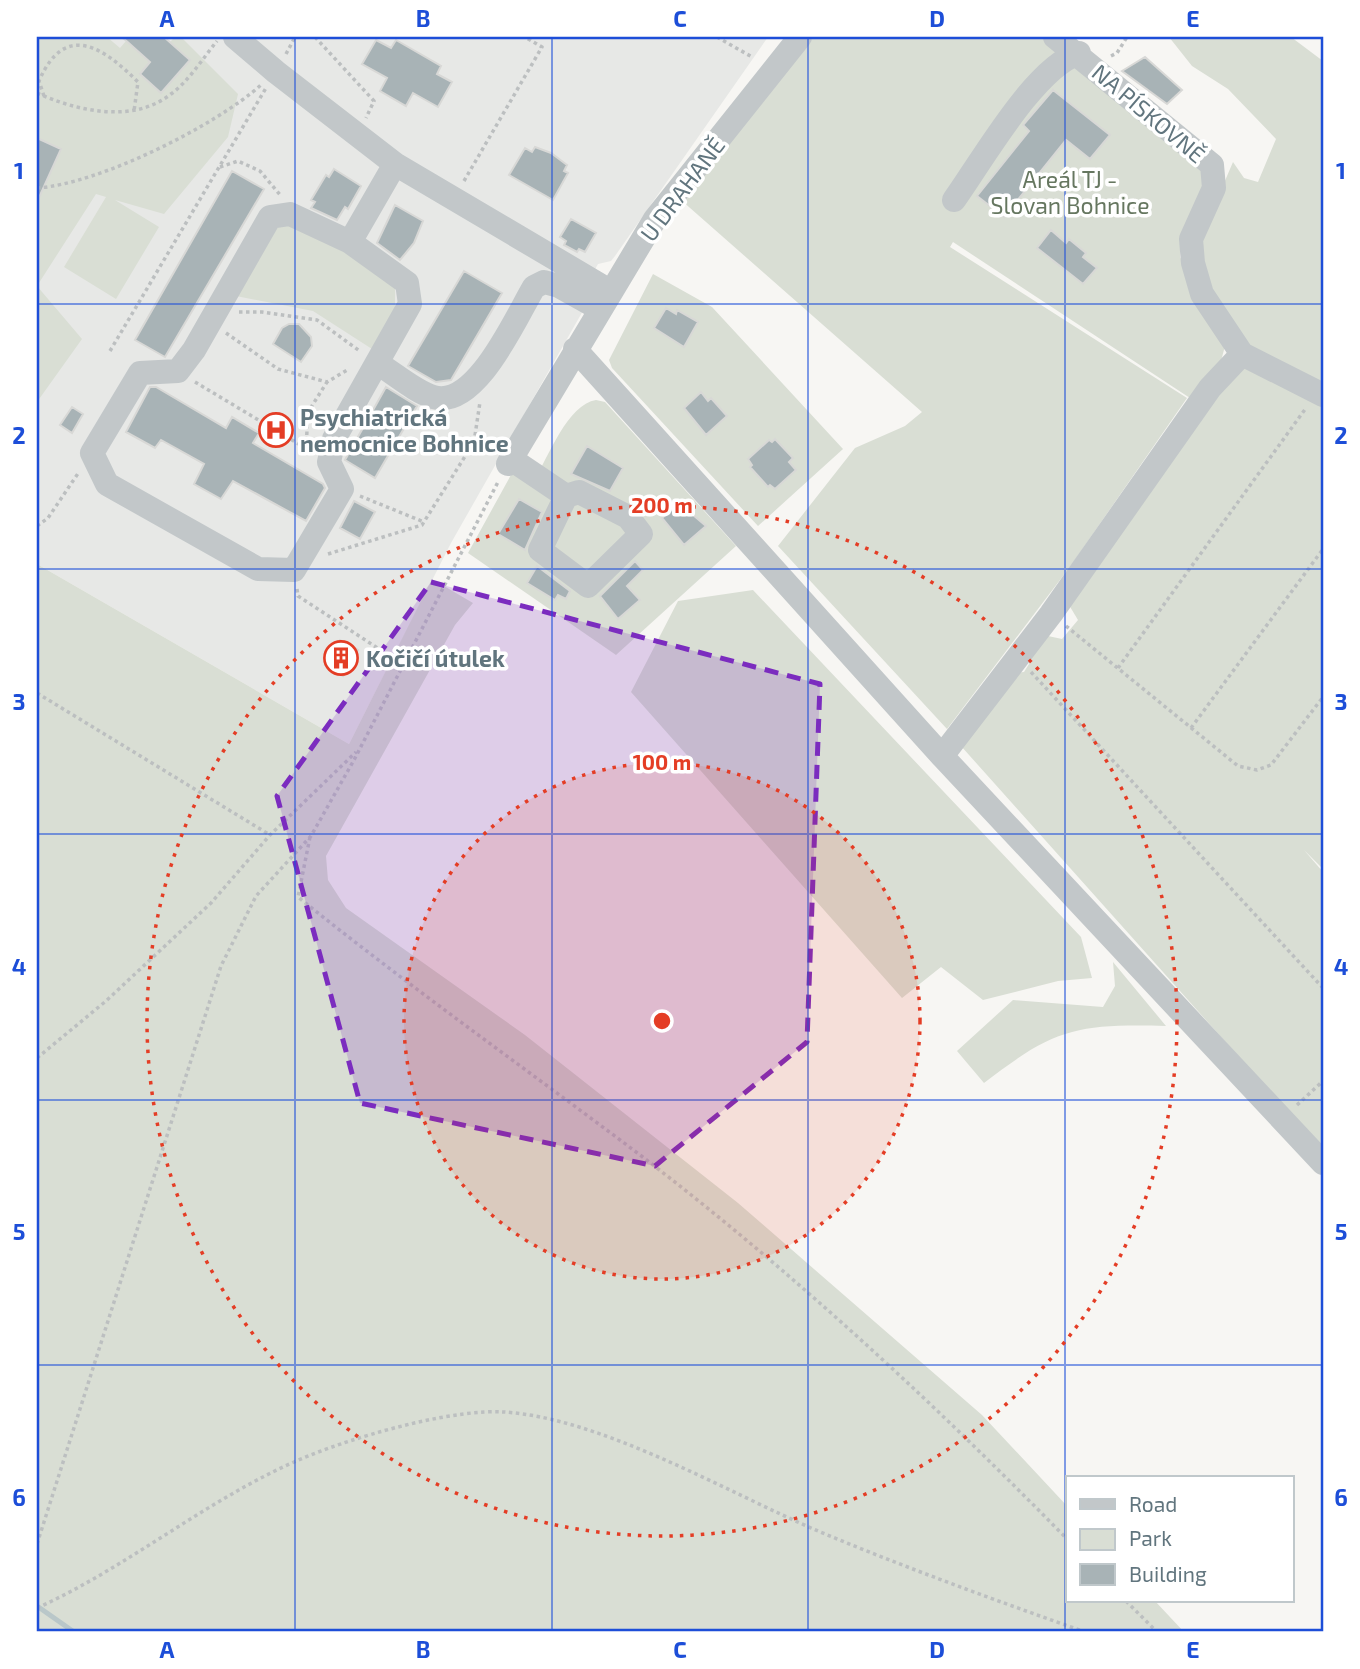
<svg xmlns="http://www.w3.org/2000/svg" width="1360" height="1669" viewBox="0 0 1360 1669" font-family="'Exo 2',sans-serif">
	<rect width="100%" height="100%" fill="#f7f6f3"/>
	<path fill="#e7e8e6" d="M37 37H768L615 256 611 261 598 264 582 293 584 309 451 543 349 744 37 564Z"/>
	<path fill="#d9ded4" d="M37 37H107L120 48 126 41 150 62 140 74 161 93 190 60 170 42 175 37H181L238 94 228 137 164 214 115 200 159 227 116 299 64 267 106 197 96 194 37 286 82 339 37 402V178L45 182 61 149 37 138Z
		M810 37H1057L1091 82 1096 76 1203 164 1208 178 1180 250V257L1225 346 1221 361 1193 400 953 242 950 247 1187 398 1072 564 947 729 778 546 855 448 905 426 922 412 681 200Z
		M1169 37H1291L1323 61V869L1304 850 1323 872V1151L961 746 1014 673 1024 672 1029 664 1027 654 1048 636 1062 639 1078 620 1066 600 1233 372 1195 251 1233 162 1244 178 1258 182 1276 139 1228 89 1192 66Z
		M285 223 338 246 395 287V311L372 349 313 311 236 296 270 232Z
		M653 274 712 307 843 449 758 526 612 368 609 360Z
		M596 400 605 402 736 546 616 655 468 553 512 473 534 481C548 457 568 404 596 400Z
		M37 564 349 744 432 579 473 603 455 625 326 856 328 880 346 908 525 1035 738 1203 982 1415 1068 1507V1601H1155L1184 1632H37Z
		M753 590 1081 937 1092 978 1058 981 983 1000 941 967 902 998 631 692 678 601Z
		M1113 962 1166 1026C1077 1024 1055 1028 984 1083L957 1051 1013 1000 1103 1007 1115 986Z"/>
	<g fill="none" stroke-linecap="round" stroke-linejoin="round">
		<path stroke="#b9c7c9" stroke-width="5" d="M37 1606 74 1632"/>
	</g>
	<path fill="#a8b3b6" stroke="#d8d8d6" stroke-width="2" d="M122 37H164L190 60 161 93 140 74 150 62Z
		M376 40 391 48 396 40 441 66 437 74 452 82 438 107 413 93 406 106 380 91 387 78 362 64Z
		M1145 57 1182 90 1167 104 1122 71Z
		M1053 90 1110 135 1090 159 1066 140 1004 217 977 196 1029 131 1023 125Z
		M37 138 61 149 37 202Z
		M535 147 551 153 567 165 564 171 568 173 553 200 509 175 525 148 532 152Z
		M334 169 361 186 348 209 345 207 337 220 311 208 315 202 311 200 326 175 329 177Z
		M232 171 264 189 165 357 135 340Z
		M395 205 423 221 414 243 400 260 377 243Z
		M571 219 596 233 585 252 579 249 577 252 564 245 566 241 560 237Z
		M1051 230 1066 243 1069 239 1086 253 1083 257 1097 268 1083 284 1037 248Z
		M464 271 502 293 451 380 436 382 408 366Z
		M666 308 676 314 677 310 698 322 684 347 654 328Z
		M289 324H299L311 337 312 346 301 362 273 344 282 328Z
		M150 387H156L226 428 232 417 259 433 253 443 323 484 325 488 306 521 233 481 221 499 194 484 204 464 161 440 155 448 126 432Z
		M386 387 417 406 375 478 345 460Z
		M701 392 708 401 711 398 727 416 706 435 684 408Z
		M72 407 83 414 72 433 60 425Z
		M775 439 793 458 789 462 796 470 775 489 770 485 768 487 750 467 752 465 748 459 769 440 772 442Z
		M587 446 623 468 610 491 571 474Z
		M519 499 542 512 525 550 498 534Z
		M354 501 375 512 360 539 340 528Z
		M679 503 706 526 684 545 662 518Z
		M635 561 643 570 627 586 640 600 618 619 600 596Z
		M537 566 570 591 566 599 558 595 555 600 527 583Z
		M340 640 358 650 343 676 325 665Z"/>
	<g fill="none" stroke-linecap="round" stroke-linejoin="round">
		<path stroke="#bcbfc0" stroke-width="3.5" stroke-dasharray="3.5 3.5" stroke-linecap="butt" d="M315 37 374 101 366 118
			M717 37 752 57
			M286 54 295 37
			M1111 56 1117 53 1127 37
			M37 93C77 111 133 124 171 94 189 81 203 58 217 41
			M44 96 39 81C65 21 103 47 138 82L134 111
			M220 167 238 161 260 171 281 196
			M464 181 542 47 525 37
			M37 188C99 184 215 126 261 85
			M239 312H262L317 320 361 352
			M226 333 278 369 327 382 349 369
			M110 351 266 88
			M195 382 312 452
			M306 449 308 412 327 382
			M360 496 424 522
			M37 526 48 518 79 472
			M328 554 422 525 474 442 480 402
			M297 589 298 596 382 651
			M1066 626 1238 766 1257 770 1271 765 1323 697
			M1118 668 1306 408
			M1031 672 1323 988
			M37 693 270 835
			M1191 728 1323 549
			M310 837 298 897C411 988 529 1071 644 1158 795 1274 935 1404 1068 1540
			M37 1058 106 1001 211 903 270 835 356 752
			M1297 1105 1323 1081
			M37 1544 221 966 256 896 311 836 354 760 498 482
			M1126 1601 1157 1632
			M37 1608C139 1562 224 1484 332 1447 377 1431 457 1409 504 1412 601 1418 727 1492 818 1531 906 1568 995 1600 1085 1632"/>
		<path stroke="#c2c7c9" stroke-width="24" d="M235 37 276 72 395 164 610 291
			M1055 37 1212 165 1214 188 1191 239 1193 263 1202 294 1242 354 1323 395
			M954 200C982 161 1034 68 1079 53
			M290 214 350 242 407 283 410 304 334 439 329 462 342 489 294 570 258 569 107 484 92 453 140 373 178 371 194 350 270 217Z
			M350 242 395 164
			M575 349 942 756 1323 1163
			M377 363C394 373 414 391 433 397 476 410 516 317 534 287L544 282 559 286 600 309
			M511 459 566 496 540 550 588 586 641 534 628 517 579 492 566 496
			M508 464 655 219 800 37
			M942 756 1051 614 1210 388 1242 354"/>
	</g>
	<path fill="#7b2cbf" fill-opacity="0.2" stroke="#7b2cbf" stroke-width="5" stroke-dasharray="14 9" stroke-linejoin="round" d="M431 582 820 684 807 1042 655 1166 360 1103 277 796Z"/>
	<path fill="none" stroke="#1d4ed8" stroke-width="2" stroke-opacity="0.55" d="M295 37V1632M552 37V1632M808 37V1632M1065 37V1632M37 304H1323M37 569H1323M37 834H1323M37 1100H1323M37 1365H1323"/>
	<circle cx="662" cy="1021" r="258" fill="#e43d25" fill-opacity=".12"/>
	<g fill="none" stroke="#e43d25" stroke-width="3.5" stroke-dasharray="3.5 7">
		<circle cx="662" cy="1021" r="258"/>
		<circle cx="662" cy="1021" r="515"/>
	</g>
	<defs>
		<g id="hospital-ring" transform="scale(1.75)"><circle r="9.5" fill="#fff" stroke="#e43d25" stroke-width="1.5"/><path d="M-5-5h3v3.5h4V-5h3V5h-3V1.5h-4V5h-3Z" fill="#e43d25"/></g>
		<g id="building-ring" transform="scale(1.75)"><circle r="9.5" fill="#fff" stroke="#e43d25" stroke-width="1.5"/><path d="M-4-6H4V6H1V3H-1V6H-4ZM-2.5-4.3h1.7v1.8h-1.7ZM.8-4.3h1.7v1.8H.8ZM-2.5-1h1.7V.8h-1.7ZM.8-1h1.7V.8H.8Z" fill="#e43d25"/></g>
	</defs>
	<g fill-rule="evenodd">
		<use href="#hospital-ring" x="276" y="430"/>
		<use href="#building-ring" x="341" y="658"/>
	</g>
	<g text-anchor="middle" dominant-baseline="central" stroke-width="7" stroke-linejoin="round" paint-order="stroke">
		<g font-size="23" fill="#61757e" stroke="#fff">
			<text transform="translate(1149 113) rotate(40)">NA PÍSKOVNĚ</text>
			<text transform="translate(682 189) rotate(-53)">U DRAHANĚ</text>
		</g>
		<g font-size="23" fill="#667760" stroke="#fff">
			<text x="1070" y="179">Areál TJ -<tspan x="1070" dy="26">Slovan Bohnice</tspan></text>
		</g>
		<g font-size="23" font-weight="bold" fill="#61757e" stroke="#fff" text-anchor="start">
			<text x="300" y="417">Psychiatrická<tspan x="300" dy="26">nemocnice Bohnice</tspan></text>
			<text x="366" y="658">Kočičí útulek</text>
		</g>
	</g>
	<circle cx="662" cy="1021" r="10" fill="#e43d25" stroke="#fff" stroke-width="3.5"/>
	<g font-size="21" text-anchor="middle" font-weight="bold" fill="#e43d25" stroke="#fff" stroke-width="7" stroke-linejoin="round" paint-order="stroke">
		<text x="662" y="513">200 m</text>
		<text x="662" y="770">100 m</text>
	</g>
	<rect width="1360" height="1669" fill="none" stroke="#ffffff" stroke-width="77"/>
	<rect x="1066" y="1476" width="228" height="126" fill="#ffffff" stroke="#c0c8cb" stroke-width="2"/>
	<rect x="1080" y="1499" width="35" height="10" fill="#c2c7c9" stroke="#c0c8cb" stroke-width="2"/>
	<text x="1129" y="1512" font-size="21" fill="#61757e">Road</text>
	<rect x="1080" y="1529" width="35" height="21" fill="#d9ded4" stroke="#c0c8cb" stroke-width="2"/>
	<text x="1129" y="1546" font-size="21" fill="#61757e">Park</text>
	<rect x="1080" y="1564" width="35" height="21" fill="#a8b3b6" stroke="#c0c8cb" stroke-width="2"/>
	<text x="1129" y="1582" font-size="21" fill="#61757e">Building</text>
	<rect x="38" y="38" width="1284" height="1592" fill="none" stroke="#1d4ed8" stroke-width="2.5"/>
	<g font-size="23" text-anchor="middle" font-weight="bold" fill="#1d4ed8">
		<text x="167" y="27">A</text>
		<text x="423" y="27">B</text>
		<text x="680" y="27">C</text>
		<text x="937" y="27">D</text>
		<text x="1193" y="27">E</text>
		<text x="19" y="179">1</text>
		<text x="1341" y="179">1</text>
		<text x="19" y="444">2</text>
		<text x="1341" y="444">2</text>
		<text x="19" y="710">3</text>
		<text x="1341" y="710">3</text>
		<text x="19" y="975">4</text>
		<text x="1341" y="975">4</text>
		<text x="19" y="1240">5</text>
		<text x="1341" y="1240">5</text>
		<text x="19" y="1506">6</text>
		<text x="1341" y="1506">6</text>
		<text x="167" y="1658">A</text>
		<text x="423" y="1658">B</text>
		<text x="680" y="1658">C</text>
		<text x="937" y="1658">D</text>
		<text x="1193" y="1658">E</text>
	</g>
</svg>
